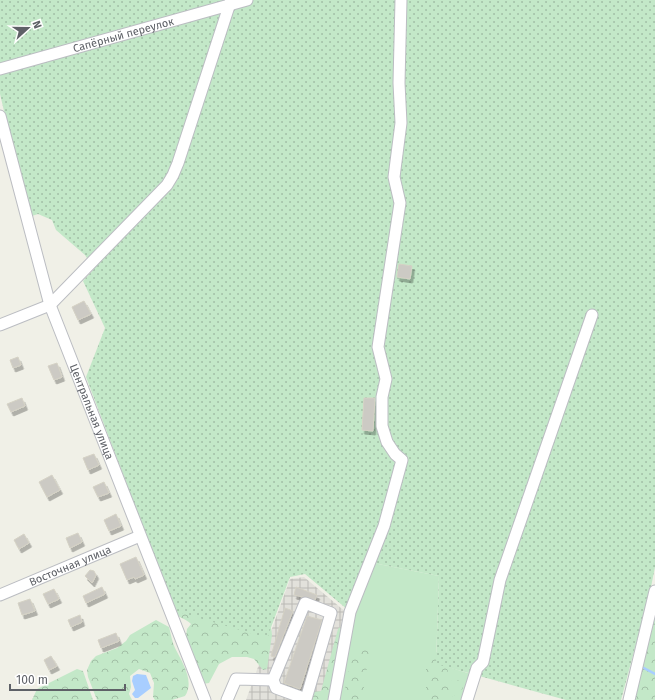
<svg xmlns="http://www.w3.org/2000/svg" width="655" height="700" viewBox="0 0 655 700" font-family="'Fira Sans',sans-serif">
	<defs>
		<pattern id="industrial-grid" width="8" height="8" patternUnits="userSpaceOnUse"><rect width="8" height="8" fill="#e2e1db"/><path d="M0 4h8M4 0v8" fill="none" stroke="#babab5"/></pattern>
		<pattern id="forest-crowns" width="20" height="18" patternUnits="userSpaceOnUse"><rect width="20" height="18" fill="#c3e8c8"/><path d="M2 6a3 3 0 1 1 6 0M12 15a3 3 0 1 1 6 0" fill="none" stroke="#a2bfa6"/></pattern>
		<pattern id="garden-dots" width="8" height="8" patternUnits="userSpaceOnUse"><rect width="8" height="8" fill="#c3e8c8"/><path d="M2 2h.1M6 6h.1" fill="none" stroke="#a2bfa6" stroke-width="1.8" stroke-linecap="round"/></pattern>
		<filter id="shadow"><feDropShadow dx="2.5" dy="4" stdDeviation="0" flood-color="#0004"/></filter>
	</defs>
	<rect width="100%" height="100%" fill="#f0f0e7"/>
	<path fill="url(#industrial-grid)" d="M304 577 347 613 330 700H246L290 579Z"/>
	<path fill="#c3e8c8" d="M373 563 439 576 436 663 474 675 466 700H338L353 613Z"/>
	<path fill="url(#forest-crowns)" d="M290 551 270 620 272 635 267 669 263 670 254 659 247 657H232L219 664 209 683 202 684 186 636 187 629 191 624C185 618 179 618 174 613V599Z
		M655 614V700H632Z
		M156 620 169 627C171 634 172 642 175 648 182 662 195 681 185 696L172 700H155L153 697 154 683 150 673 139 669 130 676 131 687 129 694 132 700H97L88 677 87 670 91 661 96 656 117 648 126 641 130 635Z
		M340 627 341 631 329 700H312L314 692 321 691 338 629Z
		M361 647 368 650 369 654 362 700H343C346 688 349 651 361 647Z
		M435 652C447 653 447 671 450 680L453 682 459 680 464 685 461 692 451 697 450 700H426V659Z
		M77 669 83 671 93 700H32L37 689Z"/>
	<path fill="url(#garden-dots)" d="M0 0H655V567L650 592 621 700H566L436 664 439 576 373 563H363L348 610 305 574 290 577 267 638 175 611 86 377 105 328 83 281 94 269 85 255 56 230 52 220 38 214 29 217 0 94Z"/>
	<path fill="#a8ceff" d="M137 674 146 675 151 688 138 698H135L132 694 135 690 132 681 133 676Z"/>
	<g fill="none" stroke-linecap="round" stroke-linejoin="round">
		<path stroke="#a8ceff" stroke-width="2.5" d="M640 666 655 674"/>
	</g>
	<path fill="#cccac4" stroke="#d5d2c5" filter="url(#shadow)" d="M399 264 412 266 410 279 397 277Z
		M84 301 91 314 78 320 72 307Z
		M18 357 21 365 13 368 10 360Z
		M57 363 62 377 54 380 48 366Z
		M22 398 25 406 11 412 7 404Z
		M364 398H375L373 431 362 430Z
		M94 454 99 465 88 470 83 458Z
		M52 475 60 490 47 497 39 482Z
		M104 482 109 493 98 497 93 487Z
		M116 514 121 526 109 531 104 520Z
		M78 533 82 542 70 548 66 538Z
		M24 534 29 543 19 549 14 540Z
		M136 557 144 575 135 579 134 577 127 580 120 564Z
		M90 570 94 571 96 575 92 583 85 576Z
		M102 587 105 594 86 603 83 596Z
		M296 587 317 595 315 600 294 595Z
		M54 589 59 599 48 604 43 594Z
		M30 599 35 611 22 615 18 603Z
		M285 608 293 611 275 657 271 656Z
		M80 615 82 622 71 627 68 620Z
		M307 616 322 620 300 689 284 683Z
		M116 633 119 641 101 648 98 640Z
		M51 656 57 666 49 670 44 660Z"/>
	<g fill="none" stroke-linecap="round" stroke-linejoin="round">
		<g stroke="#bbbdc2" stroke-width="13">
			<g id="minor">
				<path id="s1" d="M0 69 247 0"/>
				<path id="s2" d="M0 116 50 305 205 700"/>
				<path d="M0 325 50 305 167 185 173 175 178 163 231 0"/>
				<path id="s3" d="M0 595 140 536"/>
				<path d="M305 603 331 613 306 699 276 688 273 680Z"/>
				<path d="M227 700 236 679 273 680"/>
				<path d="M334 700 350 612 384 526 402 460 395 454 387 442 382 426V397L386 379 378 347 400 203 394 177 401 123 399 83 401 0"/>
				<path d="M467 700 477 668 483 662 500 580 592 315"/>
				<path d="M629 700 655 591"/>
			</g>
		</g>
		<use href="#minor" stroke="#fff" stroke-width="11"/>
	</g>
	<g text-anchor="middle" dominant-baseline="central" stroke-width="3.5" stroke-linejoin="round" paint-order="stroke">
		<g font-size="11" fill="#5e6167" stroke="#fff">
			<text stroke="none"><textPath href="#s1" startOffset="128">Сапёрный переулок</textPath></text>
			<text stroke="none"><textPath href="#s2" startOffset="310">Центральная улица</textPath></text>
			<text stroke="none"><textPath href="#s3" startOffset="76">Восточная улица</textPath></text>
		</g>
	</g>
	<g transform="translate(28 28) rotate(69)" stroke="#ffffff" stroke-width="3" paint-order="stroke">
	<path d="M0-3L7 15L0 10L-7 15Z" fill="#5e6167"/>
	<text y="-6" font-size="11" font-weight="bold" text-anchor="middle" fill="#5e6167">N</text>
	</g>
	<path d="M10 684v6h115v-6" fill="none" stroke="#5e6167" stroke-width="2"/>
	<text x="16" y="684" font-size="12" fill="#5e6167" stroke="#ffffff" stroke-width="3" paint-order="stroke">100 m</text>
</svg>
